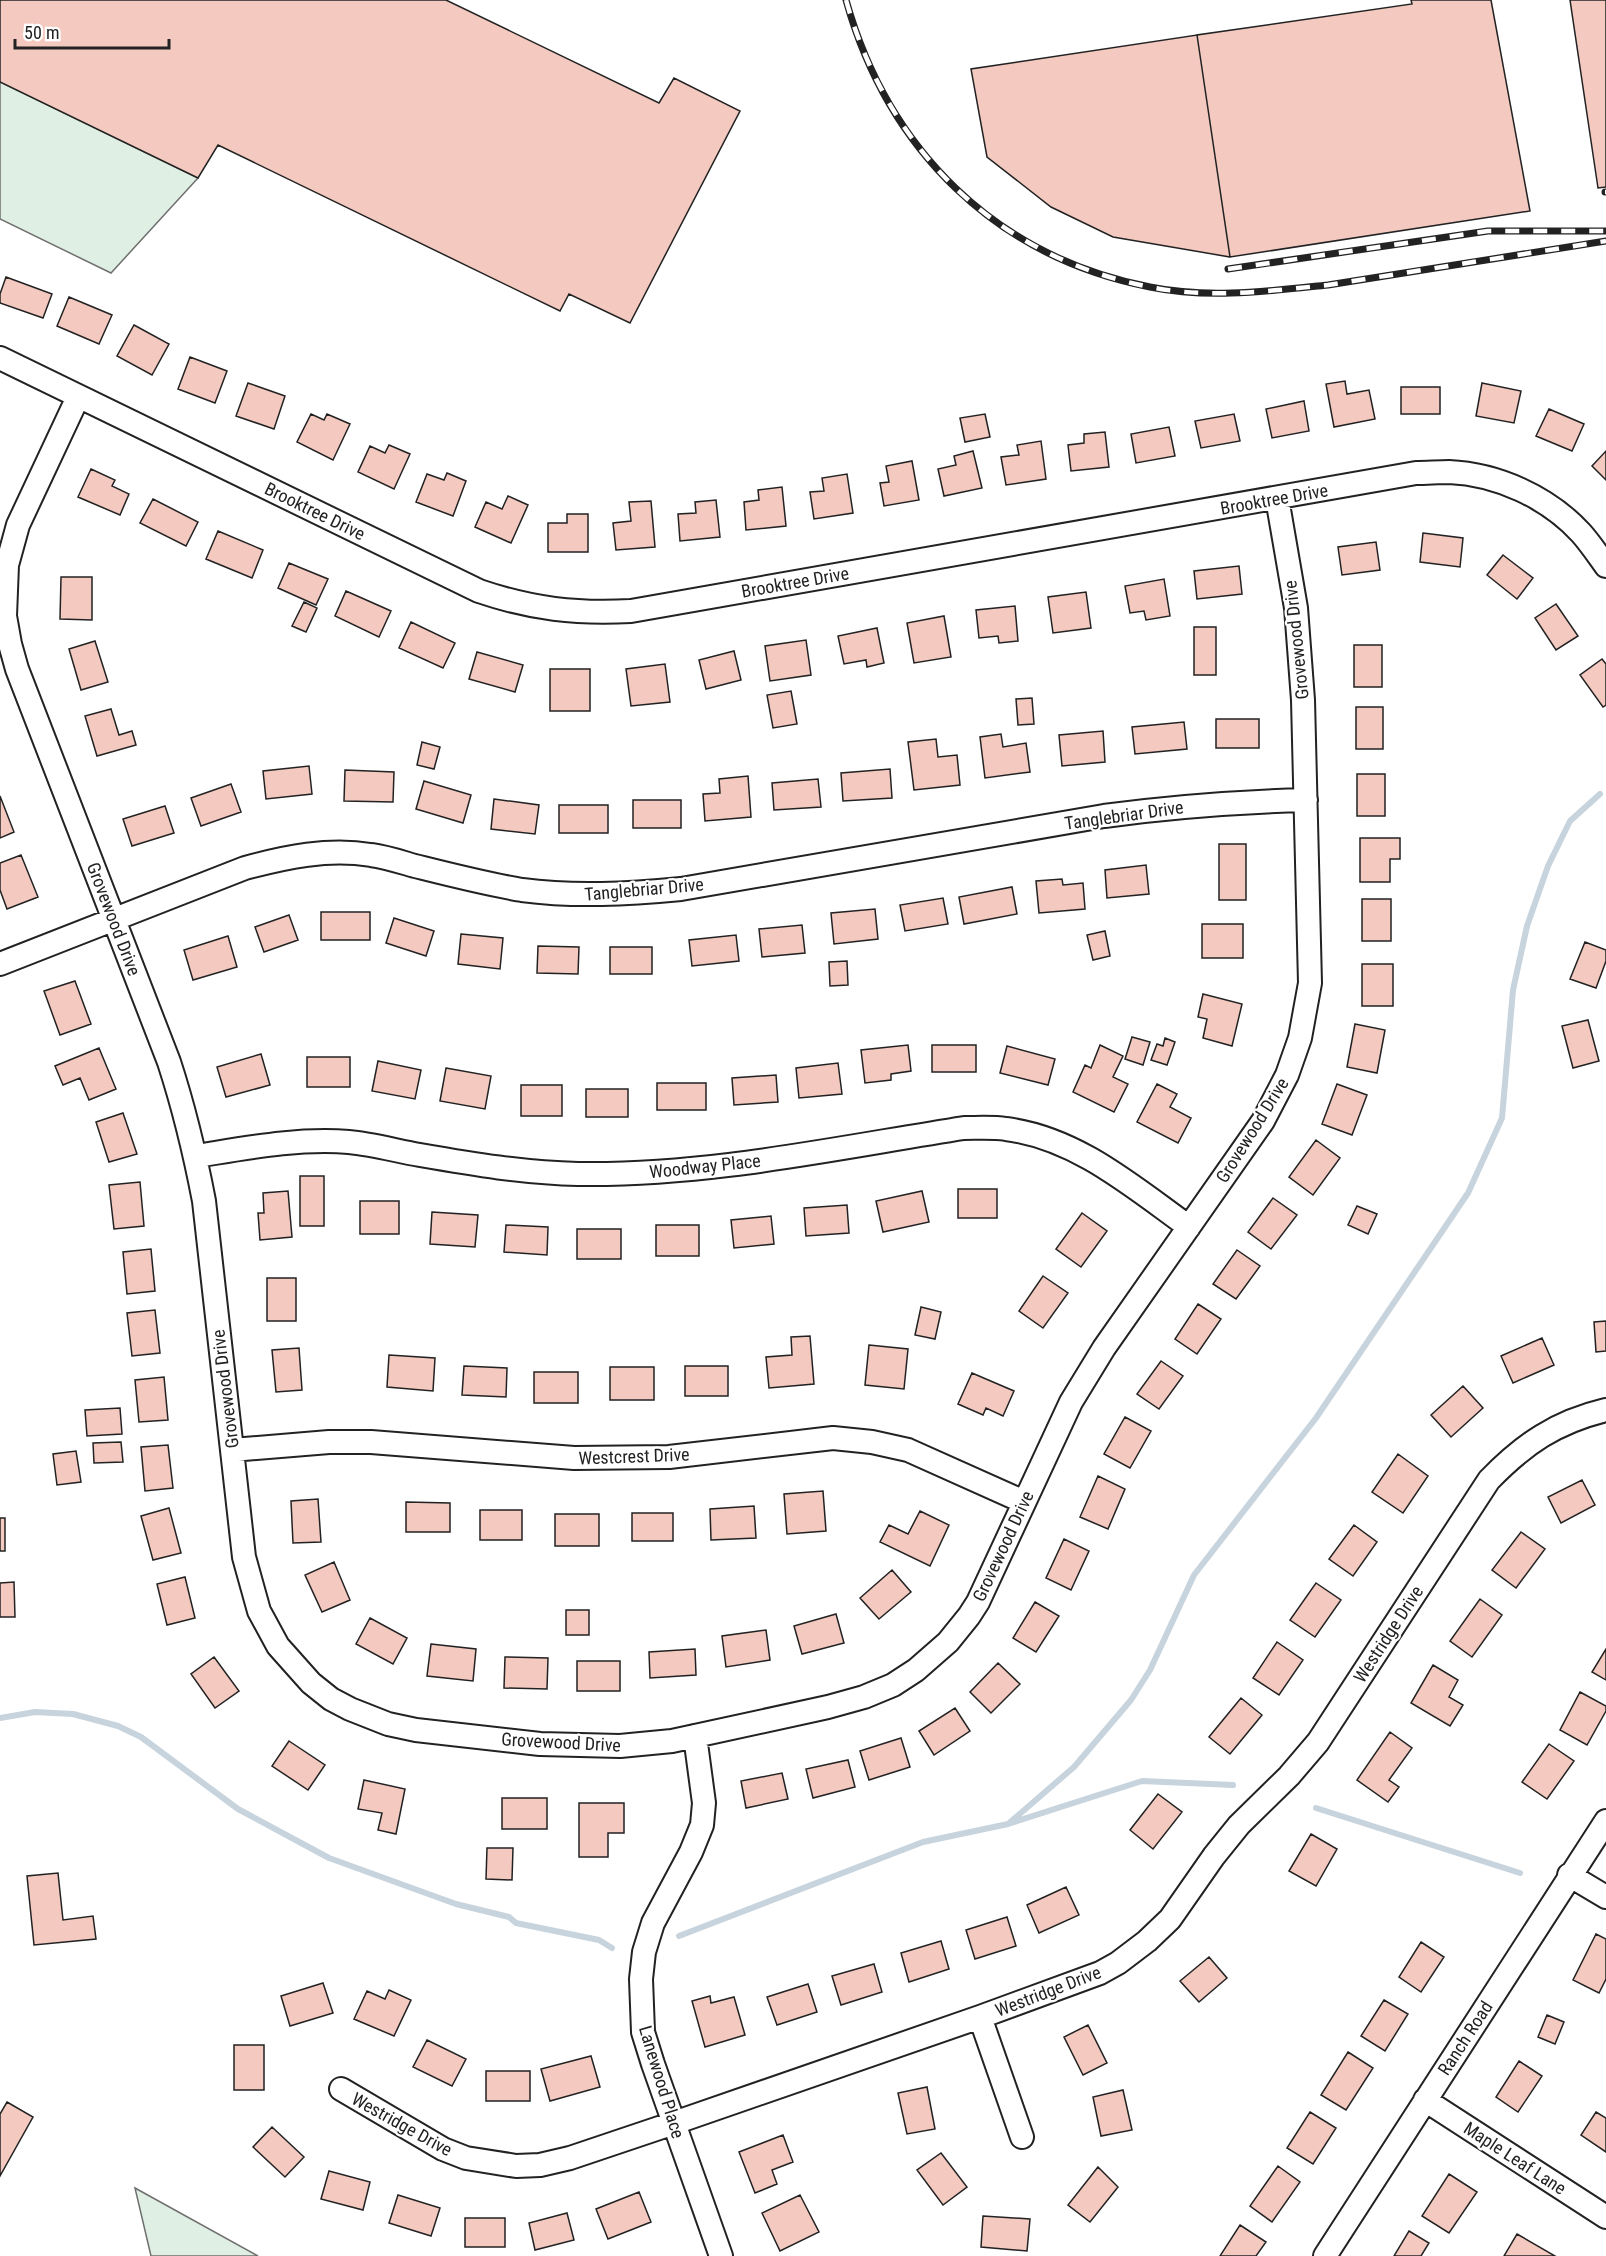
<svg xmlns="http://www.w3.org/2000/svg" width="1606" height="2256" viewBox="0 0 1606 2256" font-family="'Roboto Condensed',sans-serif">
	<rect width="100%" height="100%" fill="#fff"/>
	<path fill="#e0efe3" stroke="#6f6f6f" stroke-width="1.5" d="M0 82 198 178 111 273 0 219Z
		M135 2188 258 2256H151Z"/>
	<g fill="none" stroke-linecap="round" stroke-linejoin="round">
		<path stroke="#c7d3dd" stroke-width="6" d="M0 1718 35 1712 73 1714 118 1726 141 1737 238 1809 329 1858 456 1904 509 1917 516 1923 599 1940 612 1948
			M1316 1808 1520 1873
			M1008 1824 1074 1767 1131 1700 1150 1670 1194 1575 1316 1418 1468 1193 1502 1118 1513 990 1527 926 1548 866 1570 821 1600 794
			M679 1936 923 1842 1008 1824 1142 1781 1233 1785"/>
	</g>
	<path fill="#f3c9c0" stroke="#222" stroke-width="1.5" d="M0 0H446L659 103 674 78 740 111 630 323 569 294 560 311 218 145 198 178 0 82Z
		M1411 0H1491L1530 211 1230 257 1197 35 1412 4Z
		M1570 0H1606V187L1598 188Z
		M1197 35 1230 257 1113 237 1051 207 987 157 971 69Z
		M6 277 52 294 43 318 0 303V294Z
		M69 297 112 315 99 344 57 326Z
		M134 325 169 344 152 375 117 356Z
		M190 357 227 371 215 403 178 389Z
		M1345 381 1347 394 1369 390 1375 419 1334 427 1326 384Z
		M248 383 285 396 274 429 236 416Z
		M1482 383 1521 391 1514 423 1476 416Z
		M1401 387H1440V414H1401Z
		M1304 401 1309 431 1272 438 1266 409Z
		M1549 409 1584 424 1572 451 1536 436Z
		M311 414 324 420 327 414 350 424 333 460 297 442Z
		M985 414 990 437 965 442 960 418Z
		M1234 414 1240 441 1201 448 1195 421Z
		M1169 427 1175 456 1136 463 1131 434Z
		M1105 432 1109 467 1071 471 1068 445 1084 443V434Z
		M1041 441 1046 479 1006 485 1001 457 1019 455 1017 445Z
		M389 445 410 454 394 489 358 472 370 446 385 453Z
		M973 451 982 488 944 496 938 469 956 465 954 456Z
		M1606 451V480L1592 466Z
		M912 461 919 500 884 506 880 483 889 482 886 466Z
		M91 469 115 480 112 486 129 494 120 515 78 497Z
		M447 473 466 481 453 516 416 502 427 474 444 480Z
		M847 474 853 513 814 519 810 492 824 491 822 478Z
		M782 487 786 526 746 530 744 502 759 500 758 490Z
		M508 496 528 505 511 543 475 527 486 502 502 509Z
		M153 499 198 522 186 546 140 523Z
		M716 500 720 537 680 541 678 514 696 513 695 502Z
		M651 501 655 547 616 550 613 523 631 521 629 502Z
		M567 514H588V552H548V523H567Z
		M218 531 263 550 252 578 206 559Z
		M1423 533 1463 538 1460 567 1420 562Z
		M1376 542 1380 570 1342 575 1338 547Z
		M1503 555 1533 578 1517 599 1487 575Z
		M289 563 328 579 316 605 278 588Z
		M1239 566 1242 594 1197 599 1194 571Z
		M61 577H92V620L60 619Z
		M1164 579 1170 616 1146 620 1144 611 1130 613 1125 586Z
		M346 591 391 611 379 637 335 616Z
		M1086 592 1091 628 1053 633 1048 597Z
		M304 602 317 608 306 632 292 626Z
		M1556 604 1578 636 1556 650 1535 618Z
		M1015 606 1018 641 999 643 998 636 979 638 976 610Z
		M944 616 951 657 914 663 907 623Z
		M411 622 455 643 443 668 399 648Z
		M1194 627H1216V675H1194Z
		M877 628 884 663 867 667 866 660 844 664 838 636Z
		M806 640 811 675 770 681 765 646Z
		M95 641 108 682 81 690 69 649Z
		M1354 645H1382V687H1354Z
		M734 651 741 680 706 689 699 660Z
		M477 652 523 665 515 692 469 679Z
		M1602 659 1606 664V705L1603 707 1580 675Z
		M665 664 670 702 631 706 626 669Z
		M550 669H590V711H550Z
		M791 691 797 724 773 728 767 695Z
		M1032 698 1034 724 1018 725 1016 699Z
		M1356 707H1383V749H1356Z
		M111 709 119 735 132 731 136 745 97 756 85 716Z
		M1216 719H1259V748H1216Z
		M1184 722 1187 749 1135 754 1132 727Z
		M1103 731 1105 762 1062 766 1059 735Z
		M1001 734 1003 747 1026 743 1030 772 985 778 980 737Z
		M936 739 938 757 957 755 960 785 914 790 908 742Z
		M422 742 440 747 434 769 417 765Z
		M309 766 312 794 266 799 263 771Z
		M890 769 892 798 843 801 841 773Z
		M345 770 394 772 393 802 344 801Z
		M1357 774H1385V816H1357Z
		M748 776 751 817 705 821 703 794 720 793 719 779Z
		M818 779 821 807 774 810 772 783Z
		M424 781 471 795 463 823 416 809Z
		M231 784 241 812 201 826 191 798Z
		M0 796 14 832 0 838Z
		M494 799 539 805 535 834 491 829Z
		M633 800H681V828H633Z
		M559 805H608V833H559Z
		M165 806 174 833 132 846 123 819Z
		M1360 838H1400V859H1390V882H1360Z
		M1219 844H1246V900H1219Z
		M21 855 38 897 7 909 0 890V863Z
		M1146 865 1149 894 1107 898 1105 870Z
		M1062 879 1063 885 1083 883 1085 909 1039 913 1036 881Z
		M1012 887 1017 914 964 924 959 897Z
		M943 898 948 924 905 931 900 905Z
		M1362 899H1391V941H1362Z
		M875 909 878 939 834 944 831 913Z
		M321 912H370V940H321Z
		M289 915 298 940 264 952 255 927Z
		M394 918 434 931 426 956 386 943Z
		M1202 924H1243V958H1202Z
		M802 925 805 953 762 957 759 929Z
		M1105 931 1110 956 1093 960 1087 935Z
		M461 934 503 938 500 969 458 964Z
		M736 935 739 961 692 966 689 940Z
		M228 936 237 967 193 980 184 950Z
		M1585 942 1606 950V961L1596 988 1570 979Z
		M538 946 579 947 578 974 537 973Z
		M610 947H652V974H610Z
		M847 961 848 985 830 986 829 962Z
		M1362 964H1393V1006H1362Z
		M75 981 91 1024 60 1035 44 991Z
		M1203 994 1242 1004 1232 1046 1203 1038 1207 1019 1198 1017Z
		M1588 1020 1599 1061 1573 1068 1562 1026Z
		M1355 1024 1385 1030 1377 1073 1347 1067Z
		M1132 1037 1150 1042 1143 1065 1125 1059Z
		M1165 1038 1175 1042 1167 1065 1151 1060 1157 1044 1163 1046Z
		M908 1045 911 1071 891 1074V1080L865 1083 861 1050Z
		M932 1045H976V1072H932Z
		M1100 1045 1123 1056 1113 1077 1128 1084 1114 1112 1073 1092 1085 1065 1091 1068Z
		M1007 1046 1055 1059 1048 1085 1000 1073Z
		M99 1048 116 1089 89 1100 80 1078 63 1085 55 1066Z
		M261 1054 270 1085 226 1097 217 1067Z
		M307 1057H350V1087H307Z
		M378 1061 421 1070 415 1099 372 1091Z
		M838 1063 842 1094 799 1098 796 1068Z
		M446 1068 491 1076 485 1109 440 1101Z
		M776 1075 778 1102 734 1105 732 1078Z
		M657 1083H706V1110H657Z
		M1157 1084 1177 1094 1170 1107 1191 1118 1178 1143 1137 1122Z
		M1337 1084 1367 1095 1352 1135 1322 1124Z
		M521 1085H562V1116H521Z
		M586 1089H628V1117H586Z
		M123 1113 137 1154 109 1162 96 1122Z
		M1316 1140 1340 1158 1313 1195 1289 1177Z
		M300 1176H324V1226H300Z
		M140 1182 144 1226 114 1229 109 1185Z
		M958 1189H997V1218H958Z
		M288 1191 292 1237 260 1240 258 1213H264L263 1193Z
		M922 1191 929 1222 883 1232 876 1201Z
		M1273 1198 1297 1215 1271 1249 1248 1232Z
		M360 1201H399V1234H360Z
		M847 1205 849 1233 806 1236 804 1208Z
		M1357 1206 1377 1214 1368 1234 1348 1225Z
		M432 1212 478 1215 475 1247 430 1244Z
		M1082 1213 1107 1231 1081 1267 1056 1249Z
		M771 1216 774 1244 734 1248 731 1220Z
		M506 1225 548 1227 547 1255 504 1252Z
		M656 1225H699V1256H656Z
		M577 1229H621V1259H577Z
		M151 1249 155 1291 127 1294 123 1252Z
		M1237 1250 1260 1266 1236 1299 1213 1284Z
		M1043 1276 1068 1293 1043 1328 1019 1311Z
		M267 1278H296V1321H267Z
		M1198 1304 1221 1319 1197 1354 1175 1339Z
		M921 1307 941 1312 935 1339 915 1335Z
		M155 1310 160 1353 132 1356 127 1313Z
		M1606 1321V1351L1596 1352 1594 1322Z
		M810 1336 814 1384 769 1388 766 1357 792 1355 791 1337Z
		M1542 1338 1554 1365 1513 1383 1501 1356Z
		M869 1345 908 1349 904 1389 865 1385Z
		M299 1348 302 1390 276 1392 272 1350Z
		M389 1355 435 1358 433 1391 387 1387Z
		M1161 1361 1183 1376 1159 1409 1137 1394Z
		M464 1366 507 1368 506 1397 462 1395Z
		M685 1366H728V1396H685Z
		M610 1367H654V1400H610Z
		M534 1372H578V1403H534Z
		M972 1373 1014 1391 1003 1416 986 1408 983 1415 958 1404Z
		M164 1377 168 1420 139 1422 135 1380Z
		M1463 1386 1483 1408 1451 1437 1431 1415Z
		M120 1408 122 1434 87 1436 85 1410Z
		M1125 1417 1151 1431 1130 1468 1104 1454Z
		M121 1442 123 1462 94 1463 93 1443Z
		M168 1445 173 1488 145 1491 141 1447Z
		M76 1451 81 1482 57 1485 53 1454Z
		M1398 1454 1428 1476 1403 1513 1372 1492Z
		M1098 1476 1125 1489 1108 1529 1080 1517Z
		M1582 1480 1595 1505 1561 1523 1548 1497Z
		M823 1491 826 1531 787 1534 784 1494Z
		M318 1499 321 1542 293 1543 291 1501Z
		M406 1502 450 1503V1532H406Z
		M754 1506 756 1538 711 1540 710 1509Z
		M169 1508 181 1553 153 1560 141 1516Z
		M480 1510H522V1540H480Z
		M920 1511 949 1525 930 1566 880 1542 889 1525 908 1534Z
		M632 1513H673V1541H632Z
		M555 1514H599V1546H555Z
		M0 1518H5V1551H0Z
		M1354 1525 1377 1542 1353 1576 1329 1559Z
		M1521 1532 1545 1549 1516 1588 1492 1570Z
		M1064 1539 1089 1551 1071 1590 1046 1578Z
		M334 1562 350 1600 322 1612 305 1575Z
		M892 1570 911 1592 879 1619 860 1598Z
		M185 1577 195 1618 167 1625 157 1584Z
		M14 1582 15 1617H0V1583Z
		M1316 1583 1341 1600 1315 1637 1290 1620Z
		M1480 1599 1502 1615 1472 1657 1450 1641Z
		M1035 1602 1059 1616 1036 1652 1013 1638Z
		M566 1610H589V1635H566Z
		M836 1614 844 1643 802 1654 794 1626Z
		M370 1618 407 1638 393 1664 356 1644Z
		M766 1630 770 1660 726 1667 722 1636Z
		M1277 1642 1303 1660 1279 1695 1253 1678Z
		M431 1644 476 1649 473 1681 427 1676Z
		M695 1649 696 1675 650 1678 649 1652Z
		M1606 1649V1680L1592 1672Z
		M214 1657 239 1691 215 1708 191 1674Z
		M505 1657 548 1658 547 1689 504 1688Z
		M577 1661H620V1691H577Z
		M998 1663 1020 1684 991 1713 970 1692Z
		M1433 1665 1458 1680 1449 1697 1463 1705 1450 1726 1411 1703Z
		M1580 1692 1606 1706V1711L1587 1745 1560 1730Z
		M1241 1698 1262 1715 1230 1754 1209 1737Z
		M955 1708 970 1731 934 1755 919 1731Z
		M1390 1732 1412 1748 1389 1780 1399 1787 1388 1802 1357 1780Z
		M901 1738 910 1767 869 1780 860 1751Z
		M289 1741 325 1765 308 1790 272 1766Z
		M1549 1744 1574 1761 1547 1799 1522 1782Z
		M848 1760 855 1787 813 1798 806 1769Z
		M782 1773 788 1799 746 1808 741 1781Z
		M364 1780 405 1789 396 1834 378 1830 382 1813 358 1809Z
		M1158 1794 1182 1812 1153 1849 1130 1830Z
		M502 1798H547V1829H502Z
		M579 1803H624V1833H608V1857H579Z
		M1311 1834 1337 1849 1316 1886 1289 1871Z
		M487 1848H513L512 1880 486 1879Z
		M58 1873 63 1920 93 1916 96 1939 34 1945 27 1876Z
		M1066 1887 1079 1915 1039 1933 1027 1905Z
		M1007 1917 1016 1946 975 1959 966 1930Z
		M1596 1934 1606 1939V1979L1599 1993 1573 1980Z
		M941 1941 949 1969 909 1982 901 1953Z
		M1421 1942 1444 1957 1421 1992 1399 1977Z
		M1209 1957 1227 1978 1199 2002 1180 1981Z
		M874 1964 882 1992 841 2005 832 1976Z
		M323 1983 333 2013 290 2026 281 1996Z
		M808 1984 817 2012 777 2025 767 1997Z
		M389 1990 411 2000 394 2036 354 2019 367 1991 385 1999Z
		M710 1996 711 2003 734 1997 745 2035 705 2047 692 2001Z
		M1384 2000 1408 2014 1385 2051 1361 2036Z
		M1547 2015 1564 2022 1555 2044 1538 2037Z
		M1088 2025 1107 2063 1083 2075 1064 2037Z
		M427 2040 466 2059 452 2086 413 2067Z
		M234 2045H264V2090H234Z
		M1348 2052 1373 2068 1346 2110 1321 2095Z
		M591 2056 600 2087 550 2101 541 2069Z
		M1519 2061 1542 2076 1518 2112 1496 2097Z
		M486 2071H530V2101H486Z
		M927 2087 935 2129 907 2134 898 2093Z
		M1123 2090 1132 2130 1101 2136 1093 2097Z
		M7 2102 33 2117 0 2176V2114Z
		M1310 2112 1336 2128 1313 2164 1287 2148Z
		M1596 2112 1606 2118V2152L1581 2135Z
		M272 2127 304 2157 285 2177 253 2147Z
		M783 2135 793 2162 772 2170 777 2184 755 2193 739 2152Z
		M941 2153 967 2187 943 2205 917 2170Z
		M1278 2166 1300 2182 1272 2222 1250 2206Z
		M1098 2167 1118 2187 1090 2222 1068 2205Z
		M329 2171 370 2182 363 2210 321 2199Z
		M1449 2174 1477 2192 1449 2233 1422 2216Z
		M639 2192 651 2222 608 2239 596 2209Z
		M398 2195 440 2208 431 2236 389 2223Z
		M800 2195 819 2232 780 2251 762 2213Z
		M567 2213 574 2240 535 2250 529 2223Z
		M983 2216 1030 2219 1027 2251 981 2247Z
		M465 2218H505V2247H465Z
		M1240 2225 1266 2242 1256 2256H1220Z
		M1409 2231 1429 2243 1421 2256H1394Z
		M1517 2234 1555 2256H1504Z"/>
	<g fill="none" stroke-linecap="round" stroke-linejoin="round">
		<g stroke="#222" stroke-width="26">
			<path id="minor" d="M0 358 479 591C532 609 576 614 631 611L1416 473C1427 473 1438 472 1449 472 1497 474 1548 497 1581 533 1590 543 1598 555 1606 566
				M78 397 18 525 7 565 5 616 10 644 17 669 169 1062C184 1108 195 1154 204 1201L244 1557 259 1611 278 1646 311 1683 331 1699 350 1709 388 1724 416 1730 540 1744 620 1746 672 1741 828 1707 864 1697 893 1685 916 1670 948 1642 969 1616 978 1602 1071 1402 1104 1348 1263 1121 1287 1075 1300 1038 1310 983 1303 700 1296 608 1277 498
				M0 964 245 868C286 857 328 848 371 855 386 857 401 862 415 866 451 875 486 884 522 890 575 897 628 894 681 889L1104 816C1171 807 1238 802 1306 800
				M196 1156C247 1148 297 1138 349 1142 372 1144 397 1151 420 1155 472 1164 525 1173 578 1174 708 1176 836 1148 964 1128 978 1128 993 1127 1006 1129 1077 1138 1133 1187 1189 1227
				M232 1450 329 1442H371L574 1458 669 1457 833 1438 872 1442 908 1450 1024 1502
				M695 1736 704 1803 702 1825 691 1852 653 1923 644 1952 641 1979 643 2032 653 2064 721 2256
				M1569 1875 1606 1897
				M980 2017 1022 2137
				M341 2089 443 2149 466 2158 516 2166 540 2165 570 2158 674 2123 980 2017 1100 1973 1118 1963 1147 1941 1170 1919 1214 1856 1239 1825 1289 1776 1318 1742 1489 1480C1524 1444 1556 1422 1606 1410
				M1425 2100 1606 2217
				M1325 2256 1606 1821"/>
		</g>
		<use href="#minor" stroke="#fff" stroke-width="22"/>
		<g stroke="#222" stroke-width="7">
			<path id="rail" d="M846 0C888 150 996 257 1150 287 1209 299 1269 291 1328 285L1606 241
				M1605 192H1606
				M1228 269 1488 231H1606"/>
		</g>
		<use href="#rail" stroke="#fff" stroke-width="4.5" stroke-dasharray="14" stroke-linecap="butt"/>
	</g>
	<g text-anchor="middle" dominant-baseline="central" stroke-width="4.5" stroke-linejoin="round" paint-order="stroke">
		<g font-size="18" fill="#222" stroke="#fff">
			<text transform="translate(1274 499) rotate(-10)">Brooktree Drive</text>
			<text transform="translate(315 511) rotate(26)">Brooktree Drive</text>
			<text transform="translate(795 582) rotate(-10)">Brooktree Drive</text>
			<text transform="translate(1296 640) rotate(-96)">Grovewood Drive</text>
			<text transform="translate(1124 815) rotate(-8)">Tanglebriar Drive</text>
			<text transform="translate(644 889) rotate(-5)">Tanglebriar Drive</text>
			<text transform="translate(114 919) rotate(69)">Grovewood Drive</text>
			<text transform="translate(1252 1130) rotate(-58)">Grovewood Drive</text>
			<text transform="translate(705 1166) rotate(-6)">Woodway Place</text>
			<text transform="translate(225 1389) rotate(-97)">Grovewood Drive</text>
			<text transform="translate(634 1456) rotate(-2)">Westcrest Drive</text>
			<text transform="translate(1003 1546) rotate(-65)">Grovewood Drive</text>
			<text transform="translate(1388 1634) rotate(-57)">Westridge Drive</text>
			<text transform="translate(561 1742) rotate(3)">Grovewood Drive</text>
			<text transform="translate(1048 1991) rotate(-21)">Westridge Drive</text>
			<text transform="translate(1465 2038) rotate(-57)">Ranch Road</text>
			<text transform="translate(662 2082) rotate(73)">Lanewood Place</text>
			<text transform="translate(402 2124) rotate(29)">Westridge Drive</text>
			<text transform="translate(1515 2158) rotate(33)">Maple Leaf Lane</text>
		</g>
	</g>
	<path d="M15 39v9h154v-9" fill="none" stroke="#222222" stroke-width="3"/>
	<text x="24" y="39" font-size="18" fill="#222222" stroke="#ffffff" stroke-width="4.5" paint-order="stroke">50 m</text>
</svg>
